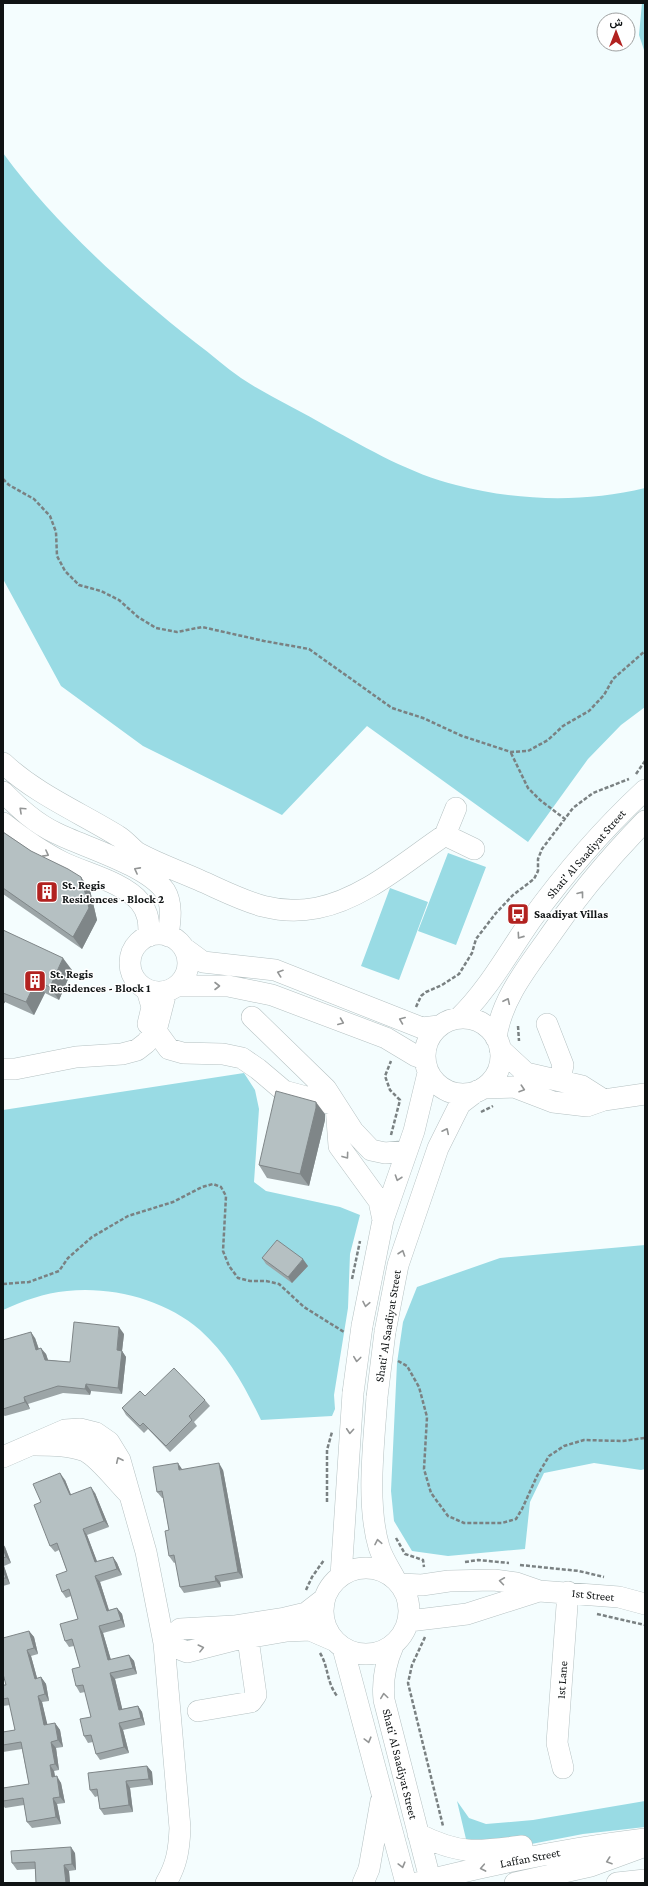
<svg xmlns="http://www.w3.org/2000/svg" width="648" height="1886" viewBox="0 0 648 1886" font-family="'Crimson Pro',Vazirmatn,serif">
	<rect width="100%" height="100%" fill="#f4fdfe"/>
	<path fill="#99dbe4" d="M642 3H645V53L639 35Z
		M3 153C55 224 127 289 196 343 211 354 225 367 241 378 268 396 299 410 328 427 368 449 411 474 456 485 517 501 583 503 645 488V707L621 725 588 759 528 842 367 726 282 815 143 746 61 686 3 579Z
		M448 853 486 867 456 945 418 931Z
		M390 888 428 902 399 980 361 966Z
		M244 1073 255 1090 259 1109 254 1182 266 1191 340 1207 360 1215 350 1254 348 1308 334 1395 335 1409 332 1416 261 1420C245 1387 228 1355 200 1330 166 1300 112 1286 67 1291 44 1293 23 1301 3 1310V1110Z
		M645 1245V1469L641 1470 594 1463 544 1473 530 1502 525 1549 448 1556 412 1551 394 1521 391 1491 397 1363 403 1322 417 1287 500 1258Z
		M457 1801 469 1818 486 1824 533 1820 645 1801V1827L583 1834 470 1856Z"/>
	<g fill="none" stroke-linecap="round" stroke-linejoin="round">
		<g stroke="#b5c1c2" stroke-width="22">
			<path id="minor" d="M3 763C36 794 79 812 118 836 125 840 131 848 138 853 158 864 179 871 199 880 240 898 271 917 317 908 364 899 406 861 445 835L474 849
				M3 792C19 808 35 823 56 833 84 847 147 865 165 891 173 904 170 922 168 936
				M3 823C22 838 40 851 62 862 84 873 124 882 140 902 149 913 149 923 149 936
				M445 835 456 808
				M130 963a29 29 0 1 1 58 0a29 29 0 1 1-58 0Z
				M184 948 203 962 275 970 422 1028 439 1026
				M178 986H228L272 995 386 1038 416 1056 424 1059
				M147 990 152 1007 148 1024
				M252 1017 326 1089 353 1131 371 1150 385 1153 407 1151
				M459 1018C488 990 508 953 531 920 565 873 603 829 645 790
				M425 1056a38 38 0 1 1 76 0a38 38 0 1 1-76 0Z
				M547 1024 563 1065 560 1080
				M156 1031 169 1049 183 1053 223 1054 242 1058 258 1069 284 1091 336 1105
				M496 1038C501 1002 523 973 544 944 574 900 608 859 645 821
				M500 1049 526 1073 582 1086 604 1100
				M3 1069H15L76 1057 122 1054 137 1050 146 1043 156 1031 166 992
				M483 1088 514 1087 553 1102 587 1106 604 1100 645 1094
				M336 1106 339 1146 379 1201 383 1220
				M362 1326 383 1220 414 1131 428 1073
				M385 1332 398 1265 438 1148 460 1104 477 1091
				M377 1397C374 1442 366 1503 379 1547 382 1557 389 1568 394 1577
				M35 1445C52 1445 69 1445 85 1451 98 1457 117 1482 128 1493
				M3 1457 65 1430 80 1429 96 1433 109 1442 120 1460 146 1552 164 1643 180 1828C179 1850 177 1864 166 1883
				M323 1611a43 43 0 1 1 86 0a43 43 0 1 1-86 0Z
				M341 1576 353 1393
				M400 1584 422 1585 449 1581 494 1580 516 1583 539 1591 619 1597 645 1604
				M324 1599 306 1613 285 1618 234 1626 180 1629 164 1643 187 1652 234 1640 287 1631 310 1630 333 1640
				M409 1621 467 1614 539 1591
				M393 1646C385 1664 382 1680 384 1700L431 1883
				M343 1648 406 1883
				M198 1711 251 1702 256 1695 246 1625
				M563 1768 557 1743 568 1592
				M418 1834C460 1855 477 1852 522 1846
				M363 1883 369 1869 381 1801
				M417 1883C492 1864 569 1848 645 1839
				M515 1883 591 1866 643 1847
				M617 1883 645 1880"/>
		</g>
		<path stroke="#7a8182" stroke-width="2.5" stroke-dasharray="4 2" stroke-linecap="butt" d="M3 479 9 485 34 499 50 516 56 532 57 556 65 571 79 585 101 591 119 600 138 617 156 628 177 632 202 627 264 641 309 649 392 708 423 718 462 736 511 752 528 751 548 740 563 726 589 711 604 695 613 679 645 651
			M511 753 528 788 540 800 565 819
			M636 774 645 761
			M416 1007 421 996 426 992 442 985 459 974 472 953 476 939 496 913 513 895 534 879 538 871V859L542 849 573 808 593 793 629 779
			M518 1026 519 1041
			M481 1112 493 1106
			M391 1135 400 1100 390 1090 385 1076 391 1061
			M352 1279 360 1241
			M3 1284 29 1282 59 1271 68 1258 92 1237 128 1216 173 1202 202 1187 213 1184 221 1187 226 1196 223 1251 229 1266 238 1278 250 1281H266L279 1284 304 1307 344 1332
			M398 1361 407 1366 419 1387 427 1417 424 1469 431 1493 448 1516 464 1523H502L516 1519 522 1509 537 1476 549 1456 564 1446 584 1440 622 1441 645 1438
			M327 1502V1450L332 1432
			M396 1538 405 1554 423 1560 424 1567
			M465 1562 478 1560 509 1563
			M520 1565 579 1571 604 1577
			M306 1590 312 1577 324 1560
			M597 1614 645 1625
			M425 1637 412 1665 408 1683 443 1826
			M320 1653C329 1668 326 1681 337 1696"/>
		<use href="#minor" stroke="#fff" stroke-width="21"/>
		<g stroke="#b5c1c2" stroke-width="22" stroke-linecap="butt">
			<path id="minor-bridge" d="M353 1393 362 1326
				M377 1397 385 1332"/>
		</g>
		<use href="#minor-bridge" stroke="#fff" stroke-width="21"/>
	</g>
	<path fill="#9ca5a7" d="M3 832 31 851 90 890 97 920 82 949 3 894Z
		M3 930 72 970 59 1000 45 993 34 1015 5 1002 3 1005Z
		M325 1114V1120L309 1186 267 1178 259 1165Z
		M262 1258 308 1266 292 1283 266 1264Z
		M124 1334 122 1351 126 1357 122 1394 91 1391 90 1395 63 1393 28 1404 30 1409 5 1416 3 1415V1340L35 1338 39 1349 46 1354 48 1360 70 1362Z
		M145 1396 205 1400 210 1406 194 1422 197 1426 170 1452 148 1429 144 1433 126 1415 122 1408Z
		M182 1469 223 1470 243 1578 220 1582 221 1587 184 1593 180 1587 176 1562 174 1563 169 1556V1530L163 1498H162L157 1492Z
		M65 1480 71 1495 95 1493 109 1527 87 1535 97 1562 113 1557 117 1563 122 1575 100 1582 109 1610 117 1608 122 1614 125 1627 103 1633 111 1660 129 1655 134 1661 137 1674 115 1679 122 1709 138 1706 142 1712 145 1725 123 1730 129 1753 100 1760 96 1754 93 1742 88 1743 84 1736 91 1717 85 1692 80 1693 76 1686 80 1667 74 1646 69 1647 65 1641 78 1619 71 1596 66 1598 62 1592 67 1571 59 1550 55 1552 50 1546 41 1502Z
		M3 1544 5 1547 11 1563 4 1566 10 1584 3 1586Z
		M29 1631 34 1637 38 1654 31 1656 37 1678 41 1677 46 1684 49 1701 42 1702 47 1725 55 1723 60 1730 63 1747 56 1748 59 1770 54 1771 55 1776 61 1783 65 1803 57 1804 61 1824 32 1828 27 1822 24 1805 5 1808 3 1805V1801L29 1784 22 1749 3 1752V1732L15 1730 10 1705 3 1706V1685H6Z
		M147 1766 152 1772 153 1785 130 1788 133 1812 104 1815 100 1809 98 1796 95 1797 90 1790Z
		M75 1853 76 1870 69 1871 70 1883H36L35 1869 17 1870 12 1863Z"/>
	<path fill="#7f8688" d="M81 877 90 890 97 920 82 949 73 937Z
		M63 958 72 970 59 1000 50 987Z
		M36 981 45 993 34 1015 26 1002Z
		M3 999 5 1002 3 1005Z
		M316 1102 325 1114V1120L309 1186 300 1174Z
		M303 1259 308 1266 292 1283 288 1277Z
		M119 1327 124 1334 122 1351 126 1357 122 1394 118 1388 117 1350Z
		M31 1332 35 1338 41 1356 36 1350Z
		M41 1348 46 1354 50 1366 45 1360Z
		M86 1384 91 1391 90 1395 85 1389Z
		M24 1397 28 1404 30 1409 25 1402Z
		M178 1463 182 1469 179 1470Z
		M219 1463 223 1470 243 1578 238 1572Z
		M60 1473 65 1480 74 1502 70 1495Z
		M91 1487 95 1493 109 1527 104 1521Z
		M83 1529 87 1535 100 1569 95 1562Z
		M3 1544 5 1547 11 1563 6 1557 3 1548Z
		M113 1557 117 1563 122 1575 117 1569Z
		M3 1564 4 1566 10 1584 6 1578 3 1570Z
		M95 1576 100 1582 111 1617 107 1611Z
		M215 1576 220 1582 221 1587 216 1581Z
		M117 1608 122 1614 125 1627 121 1620Z
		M99 1626 103 1633 113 1667 108 1660Z
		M29 1631 34 1637 38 1654 34 1648Z
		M27 1650 31 1656 39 1685 35 1679Z
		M129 1655 134 1661 137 1674 133 1668Z
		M110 1673 115 1679 124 1716 119 1710Z
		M41 1677 46 1684 49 1701 45 1694Z
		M38 1696 42 1702 49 1731 44 1725Z
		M138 1706 142 1712 145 1725 141 1718Z
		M55 1723 60 1730 63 1747 58 1740Z
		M119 1723 123 1730 129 1753 124 1747Z
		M51 1742 56 1748 59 1770 55 1764Z
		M50 1765 54 1771 56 1783 52 1777Z
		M147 1766 152 1772 153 1785 149 1779Z
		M57 1776 61 1783 65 1803 60 1797Z
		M126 1781 130 1788 133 1812 129 1805Z
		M53 1798 57 1804 61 1824 56 1817Z
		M71 1847 75 1853 76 1870 72 1864Z
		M64 1865 69 1871 70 1883H66Z"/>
	<path fill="#b5c0c2" stroke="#7f8688" d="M3 832 31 851 68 869 81 877 89 908 73 937 3 888Z
		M3 930 63 958 50 987 36 981 26 1002 3 993Z
		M276 1091 316 1102V1108L300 1174 259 1165Z
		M277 1240 303 1259 288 1277 262 1258Z
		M74 1322 119 1327 117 1350 122 1351 118 1388 86 1384 85 1389 58 1386 24 1397 25 1402 3 1409V1340L31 1332 36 1350 41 1348 45 1360 70 1362Z
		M174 1368 205 1400 189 1416 192 1420 166 1446 143 1423 140 1426 122 1408 140 1391 145 1396Z
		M178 1463 179 1470 219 1463 238 1572 215 1576 216 1581 180 1587 174 1555 169 1556 165 1531 169 1530 162 1491 157 1492 153 1467Z
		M60 1473 70 1495 91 1487 104 1521 83 1529 95 1562 113 1557 117 1569 95 1576 107 1611 117 1608 121 1620 99 1626 108 1660 129 1655 133 1668 110 1673 119 1710 138 1706 141 1718 119 1723 124 1747 96 1754 91 1735 84 1736 80 1719 91 1717 83 1685 76 1686 72 1669 80 1667 72 1639 65 1641 60 1624 78 1619 69 1589 62 1592 56 1575 67 1571 57 1543 50 1546 34 1505 41 1502 33 1484Z
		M3 1548 6 1557 3 1558Z
		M3 1570 6 1578H3Z
		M29 1631 34 1648 27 1650 35 1679 41 1677 45 1694 38 1696 44 1725 55 1723 58 1740 51 1742 55 1764 50 1765 52 1777 57 1776 60 1797 53 1798 56 1817 27 1822 23 1798 3 1801V1788L29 1784 21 1742 3 1745V1732L15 1730 8 1698 3 1699V1685H6L3 1674V1638Z
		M147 1766 149 1779 126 1781 129 1805 100 1809 97 1789 90 1790 88 1773Z
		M71 1847 72 1864 64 1865 66 1883H36L35 1862 12 1863 11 1851Z"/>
	<defs><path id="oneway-chevron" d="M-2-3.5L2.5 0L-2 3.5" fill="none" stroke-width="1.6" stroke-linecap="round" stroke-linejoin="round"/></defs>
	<g stroke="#939595">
		<use href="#oneway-chevron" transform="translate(22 810) rotate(-137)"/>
		<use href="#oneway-chevron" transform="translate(46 854) rotate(28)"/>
		<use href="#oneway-chevron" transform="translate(137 870) rotate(-152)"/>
		<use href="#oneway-chevron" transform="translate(581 894) rotate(-52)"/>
		<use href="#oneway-chevron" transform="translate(520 936) rotate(125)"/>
		<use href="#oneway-chevron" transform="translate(280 973) rotate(-161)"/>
		<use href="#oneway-chevron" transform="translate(217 986)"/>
		<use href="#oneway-chevron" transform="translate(507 1001) rotate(-65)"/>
		<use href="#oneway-chevron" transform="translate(402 1020) rotate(-158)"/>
		<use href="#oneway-chevron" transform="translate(341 1022) rotate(22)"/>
		<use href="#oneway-chevron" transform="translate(522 1089) rotate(18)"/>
		<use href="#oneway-chevron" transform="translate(446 1131) rotate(-64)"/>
		<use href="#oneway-chevron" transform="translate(346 1156) rotate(54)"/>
		<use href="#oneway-chevron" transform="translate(398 1178) rotate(109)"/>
		<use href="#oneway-chevron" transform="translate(402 1253) rotate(-71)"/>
		<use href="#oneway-chevron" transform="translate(366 1304) rotate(101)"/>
		<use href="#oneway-chevron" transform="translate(357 1359) rotate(97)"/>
		<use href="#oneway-chevron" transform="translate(350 1431) rotate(94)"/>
		<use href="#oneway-chevron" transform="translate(119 1460) rotate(-115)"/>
		<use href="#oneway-chevron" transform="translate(378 1542) rotate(-101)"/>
		<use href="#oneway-chevron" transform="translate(502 1581) rotate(-172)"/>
		<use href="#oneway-chevron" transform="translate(201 1648) rotate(-14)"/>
		<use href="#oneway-chevron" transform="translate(384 1696) rotate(-98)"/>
		<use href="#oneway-chevron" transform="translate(368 1740) rotate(75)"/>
		<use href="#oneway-chevron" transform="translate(609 1861) rotate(161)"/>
		<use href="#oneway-chevron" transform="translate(402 1865) rotate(75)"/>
		<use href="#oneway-chevron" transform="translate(483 1868) rotate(169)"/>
	</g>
	<defs>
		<g id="building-square" transform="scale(1.15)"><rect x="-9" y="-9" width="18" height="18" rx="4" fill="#b22220" stroke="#fff"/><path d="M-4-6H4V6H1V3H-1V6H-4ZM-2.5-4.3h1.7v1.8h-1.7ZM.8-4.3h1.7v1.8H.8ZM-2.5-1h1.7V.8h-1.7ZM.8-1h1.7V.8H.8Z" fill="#fff"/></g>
		<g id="bus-square" transform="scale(1.15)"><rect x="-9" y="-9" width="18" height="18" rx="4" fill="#b22220" stroke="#fff"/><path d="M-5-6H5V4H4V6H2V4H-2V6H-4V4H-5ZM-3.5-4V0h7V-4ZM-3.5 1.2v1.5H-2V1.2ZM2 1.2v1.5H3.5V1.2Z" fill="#fff"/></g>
	</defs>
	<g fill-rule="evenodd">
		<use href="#building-square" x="47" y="892"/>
		<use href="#bus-square" x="518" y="914"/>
		<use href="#building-square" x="35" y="981"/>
	</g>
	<g text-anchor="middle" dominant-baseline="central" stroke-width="3" stroke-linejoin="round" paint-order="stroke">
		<g font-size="12" fill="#0f1314" stroke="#fff">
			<text transform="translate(586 854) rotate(-49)">Shati' Al Saadiyat Street</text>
			<text transform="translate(388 1326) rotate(-81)">Shati' Al Saadiyat Street</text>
			<text transform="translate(593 1595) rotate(6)">1st Street</text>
			<text transform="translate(562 1680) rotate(-86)">1st Lane</text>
			<text transform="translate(400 1764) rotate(76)">Shati' Al Saadiyat Street</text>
			<text transform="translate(530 1858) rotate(-11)">Laffan Street</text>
		</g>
		<g font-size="12" font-weight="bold" fill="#0f1314" stroke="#fff" text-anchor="start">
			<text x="62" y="885">St. Regis<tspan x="62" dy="14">Residences - Block 2</tspan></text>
			<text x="534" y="914">Saadiyat Villas</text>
			<text x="50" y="974">St. Regis<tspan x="50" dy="14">Residences - Block 1</tspan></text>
		</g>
	</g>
	<rect width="648" height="1886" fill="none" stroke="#0f1314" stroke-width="8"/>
	<g transform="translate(616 32)"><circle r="19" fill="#ffffff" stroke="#9fa1a1"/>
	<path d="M0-3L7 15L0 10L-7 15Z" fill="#b22220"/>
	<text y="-6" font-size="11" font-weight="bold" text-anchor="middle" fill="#0f1314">ش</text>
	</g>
</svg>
